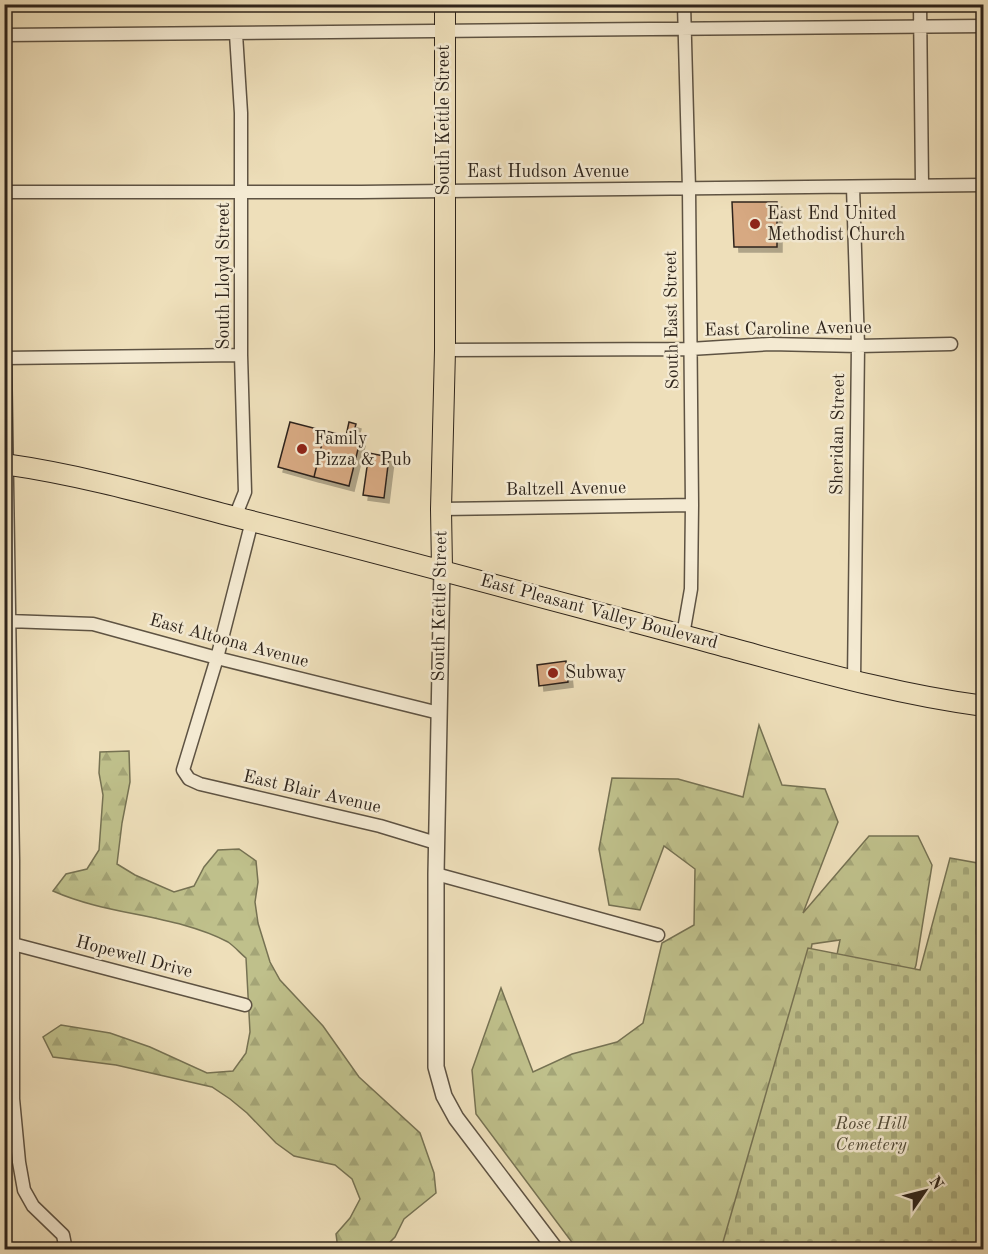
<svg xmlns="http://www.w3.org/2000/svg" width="988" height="1254" viewBox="0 0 988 1254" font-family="'Old Standard TT',serif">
	<defs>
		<pattern id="forest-firs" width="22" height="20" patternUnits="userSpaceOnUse" patternTransform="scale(1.5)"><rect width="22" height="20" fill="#bfc08b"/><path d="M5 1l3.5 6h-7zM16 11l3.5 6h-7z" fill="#a4a577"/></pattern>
		<pattern id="cemetery-stones" width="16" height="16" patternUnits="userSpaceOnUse" patternTransform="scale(1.5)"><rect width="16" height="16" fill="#bfc08b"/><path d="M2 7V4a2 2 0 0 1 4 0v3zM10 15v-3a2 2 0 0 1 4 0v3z" fill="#a4a577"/></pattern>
		<filter id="shadow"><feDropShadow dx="5" dy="5" stdDeviation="0" flood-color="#0004"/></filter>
	</defs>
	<rect width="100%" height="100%" fill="#eedfba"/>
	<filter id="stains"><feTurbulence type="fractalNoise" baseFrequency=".00333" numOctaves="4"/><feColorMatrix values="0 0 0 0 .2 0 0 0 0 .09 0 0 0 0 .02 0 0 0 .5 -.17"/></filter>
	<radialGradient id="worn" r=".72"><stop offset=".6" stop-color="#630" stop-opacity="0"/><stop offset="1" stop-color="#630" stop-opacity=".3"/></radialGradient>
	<path fill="url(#forest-firs)" stroke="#767253" stroke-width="1.5" d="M759 725 782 785 825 789 838 822 803 913 869 836H918L932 865 916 965 904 1001 830 989 840 940 812 944 786 1093 744 1249H577L476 1114 472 1070 501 988 533 1072 572 1054 617 1042 643 1023 662 943 694 925 695 869 664 846 640 910 609 905 599 849 612 778 678 779 743 797Z
		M129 751 130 782 122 823 117 864 135 875 174 892 194 886 204 867 218 850 239 849 256 861 258 882 255 902 258 923 270 962 280 980 323 1026 359 1077 420 1133 434 1173 436 1193 404 1219 395 1237 383 1249H338L336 1234 350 1218 360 1199 352 1179 335 1165 294 1156 276 1143 247 1113 230 1099 212 1087 116 1065 53 1057 43 1037 61 1025 110 1033 150 1047 207 1073 233 1071 246 1053 250 1032 246 958C240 953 234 946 228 942 174 914 109 916 53 891L66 874 87 869 99 850 103 795 99 773 100 752Z"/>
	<path fill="url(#cemetery-stones)" stroke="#767253" stroke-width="1.5" d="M950 858 983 864V1249H721L808 948 920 970Z"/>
	<path fill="#d7a982" stroke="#2e241b" stroke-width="1.5" filter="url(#shadow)" d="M732 202H777V247H734Z
		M290 422 325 431 314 477 278 467Z
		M349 422 356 424 352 439 360 441 349 486 314 477 325 431 346 436Z
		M369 453 389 457 384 498 363 495Z
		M566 661 568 682 539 686 537 665Z"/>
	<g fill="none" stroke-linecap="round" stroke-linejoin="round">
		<g stroke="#5e5343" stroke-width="15">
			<path id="minor" d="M920 4 922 185
				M4 35 984 26
				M853 187 858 346 854 681
				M4 192H361L984 185
				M445 350 690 349 770 344 858 346 951 344
				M4 358 241 355
				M5 358 13 860V1099L19 1162 24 1190 33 1206 63 1235 66 1250
				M441 509 692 505
				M235 517 245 492 241 355V113L236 34
				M252 521 217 658 183 770 189 779 200 784 380 826 436 843
				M8 621 93 624 217 658 439 713
				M683 635 691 589 692 505 689 189 684 4
				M436 874 658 935
				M13 944 245 1005"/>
		</g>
		<g stroke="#5e5343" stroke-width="18">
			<path id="tertiary" d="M442 569 436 874V1067L444 1096 456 1118 556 1250"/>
		</g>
		<g stroke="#2e241b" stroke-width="22">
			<path id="primary" d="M4 464C89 476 169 500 251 521 405 560 558 602 712 643 802 667 891 694 984 706
				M442 569 441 509 445 350V4"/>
		</g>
		<use href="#minor" stroke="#f4ead2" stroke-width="12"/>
		<use href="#tertiary" stroke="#f4ead2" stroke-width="15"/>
		<use href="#primary" stroke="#eedfba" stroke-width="20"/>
	</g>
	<g fill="#8f2418" stroke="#f4ead2" stroke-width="2">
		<circle cx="755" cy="224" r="6"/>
		<circle cx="302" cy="449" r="6"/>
		<circle cx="553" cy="673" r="6"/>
	</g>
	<g text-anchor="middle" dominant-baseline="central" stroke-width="5" stroke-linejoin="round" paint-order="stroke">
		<g font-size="18" fill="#2e241b" stroke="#f4ead2">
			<text transform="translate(444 120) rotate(-90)">South Kettle Street</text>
			<text x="548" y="172">East Hudson Avenue</text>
			<text transform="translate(224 276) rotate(-90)">South Lloyd Street</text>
			<text transform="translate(672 320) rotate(-91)">South East Street</text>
			<text transform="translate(788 329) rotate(-1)">East Caroline Avenue</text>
			<text transform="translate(838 434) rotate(-89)">Sheridan Street</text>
			<text transform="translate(566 489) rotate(-1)">Baltzell Avenue</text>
			<text transform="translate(440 606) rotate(-89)">South Kettle Street</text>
			<text transform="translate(599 612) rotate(15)">East Pleasant Valley Boulevard</text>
			<text transform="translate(229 641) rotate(15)">East Altoona Avenue</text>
			<text transform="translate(312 792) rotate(13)">East Blair Avenue</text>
			<text transform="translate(134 957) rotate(15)">Hopewell Drive</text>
		</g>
		<g font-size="18" fill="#2e241b" stroke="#f4ead2" text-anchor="start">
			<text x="767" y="214">East End United<tspan x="767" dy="21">Methodist Church</tspan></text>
			<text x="314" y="439">Family<tspan x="314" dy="21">Pizza &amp; Pub</tspan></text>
			<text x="565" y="673">Subway</text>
		</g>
		<g font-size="18" font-style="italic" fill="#524b37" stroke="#f4ead2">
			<text x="871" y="1124">Rose Hill<tspan x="871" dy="21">Cemetery</tspan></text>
		</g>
	</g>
	<rect width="988" height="1254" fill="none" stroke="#eedfba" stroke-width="24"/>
	<rect x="6" y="6" width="976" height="1242" fill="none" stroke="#2e241b" stroke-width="3"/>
	<rect x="12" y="12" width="964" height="1230" fill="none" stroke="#2e241b" stroke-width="1.5"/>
	<g transform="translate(925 1191) rotate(55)" stroke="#f4ead2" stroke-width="4.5" paint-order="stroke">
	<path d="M0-4.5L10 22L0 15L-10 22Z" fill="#2e241b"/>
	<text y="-9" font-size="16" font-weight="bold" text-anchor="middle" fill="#2e241b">N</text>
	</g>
	<rect width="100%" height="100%" filter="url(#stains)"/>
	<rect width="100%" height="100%" fill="url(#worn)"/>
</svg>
